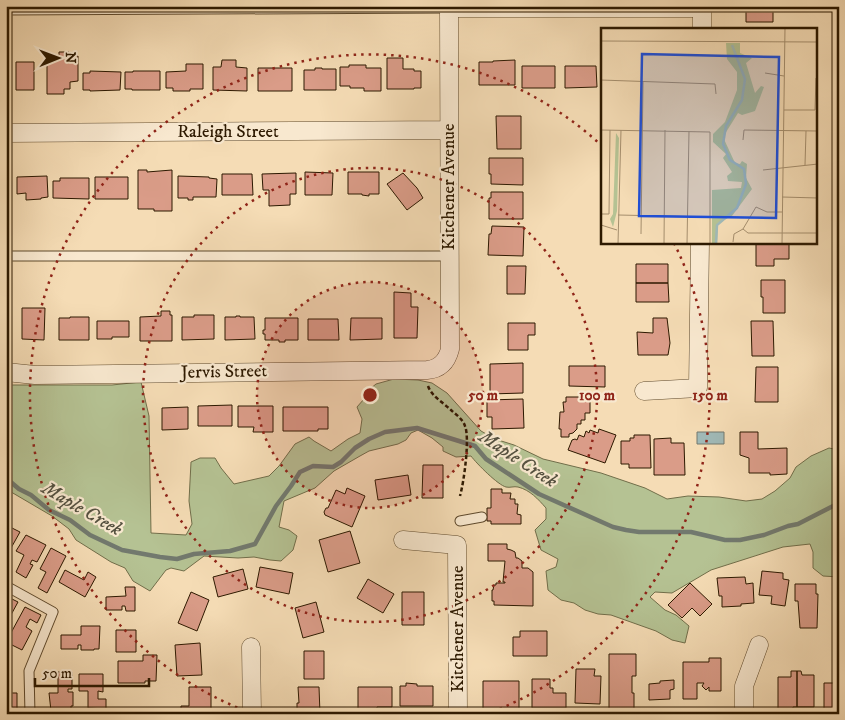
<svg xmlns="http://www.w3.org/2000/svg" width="845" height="720" viewBox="0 0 845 720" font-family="'IM FELL DW Pica',serif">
	<rect width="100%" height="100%" fill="#f5dcb5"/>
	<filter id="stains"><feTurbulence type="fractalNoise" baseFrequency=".004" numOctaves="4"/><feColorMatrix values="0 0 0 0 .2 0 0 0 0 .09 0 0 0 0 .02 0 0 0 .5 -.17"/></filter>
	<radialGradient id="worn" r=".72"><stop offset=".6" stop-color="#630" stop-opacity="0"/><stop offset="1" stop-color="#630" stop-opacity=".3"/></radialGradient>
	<path fill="#b5c293" stroke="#716e4a" d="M394 379 418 380 432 383 447 393 481 431 495 439 514 445 543 459 601 473 645 488 667 499 688 496 719 497 746 501 762 499 775 491 790 478 796 467 811 456 829 448 839 450V577L823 576 813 568V552L810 544 783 547 711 570 672 593 655 592 650 597 665 610 676 615 689 626 685 643 672 640 656 631 611 615 598 614 585 610 574 603 561 600 548 590 546 571 556 567 558 559 541 550 535 530 546 519V508C538 499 530 490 518 487 514 486 510 488 506 487 498 485 477 464 471 456L456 457 443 451V447L432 438 418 430 411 433 406 440 398 444 369 451 360 456 334 471 315 488 284 501 279 527 289 530 297 536 293 550 281 561 270 560 254 557 238 558 204 556 184 571 171 568 166 570 150 591 133 581 125 568 111 562 76 540 69 529 52 516 6 489V385H112L141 382 149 416 151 533 186 535 192 524 189 501 191 462 200 458H215L221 468 234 484 269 476 279 466 295 444 309 437 314 441 331 451 348 439 360 433 362 419 357 407 364 399 370 389 376 384Z"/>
	<path fill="#a0b9b7" stroke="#72796e" d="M697 432H724V444H697Z"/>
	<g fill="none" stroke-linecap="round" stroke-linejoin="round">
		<path stroke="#72796e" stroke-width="4.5" d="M6 478 19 489 31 495 49 510 70 520 90 535 122 550 160 557 177 559 194 554 230 551 255 544 276 506 291 486 300 472 313 466 333 467 341 462 355 448 369 439 385 432 417 428 475 446 486 459 539 494 613 527 626 530 639 532H691L725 540H740L764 535 788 526 798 524 839 503"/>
	</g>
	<path fill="#da9c88" stroke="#2d1900" d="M746 6H773V22H746Z
		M59 52H69V56H78V81L70 82V89H64V94H47V56H59Z
		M387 58H403V69H414V71H421V88H414V89H387Z
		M222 60H236V67L247 68V91L213 90V67H221Z
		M515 60V85H479V62H493V61Z
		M16 62H34V90H16Z
		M186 64H203V89H190V91H173V88H166V72L186 71Z
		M349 65H366V68H381V91H364V88H350V86H340V67H349Z
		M522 66H555V88H522Z
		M565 66H596L597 87 565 88Z
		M258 68H292V91H258Z
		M315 68H322V69H336V90H304V70H315Z
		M90 71 121 72 120 90 90 91V90H83V73H90Z
		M133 71H160V90H132V89H125V72H133Z
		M496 116H521V149H497Z
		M489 158H523V185L491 184V174H489Z
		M138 170H147V172L172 170V211H154V209H138Z
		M305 172 333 173 332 195H305Z
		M348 172H379V194H369V196L362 195V194H348Z
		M296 173V194H290V205L269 206V190H263L262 174Z
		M403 173 417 188 423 198 407 210 387 184Z
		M222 174H252L253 195H222Z
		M47 176 48 197 41 198V199L26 200V193L17 194V177Z
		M178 176 209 177V178L217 179 216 197H193V200H188V198H178Z
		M95 177H128V199H95Z
		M60 178H89V199L53 198V181H60Z
		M491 192H523V219H489V198H491Z
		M492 226 524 227 523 256 488 255 489 234H491Z
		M756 242H789V259H774V266H756Z
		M636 264H668V283H636Z
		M507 266H526L525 294H507Z
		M761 280H785V313H763V297H761Z
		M636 283H668L669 302H636Z
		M394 292 411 293V307H418L417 338H394Z
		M22 308H45L44 340 22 339Z
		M161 311H170V315H172V341H140V317L161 316Z
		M194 315H214V339L182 340V317H194Z
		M236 316H240V317H254L255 339 225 340V317H236Z
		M70 317H89V340H59V318H70Z
		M265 318H298V340H285V342H279V340H265V334H263V330H265Z
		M351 318H382V339L350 340Z
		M653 318H667L670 343 668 355H638L637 332 653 333Z
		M308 319H338L339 340H308Z
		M97 321H129V337H112V339H97Z
		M751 321H773L774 356H752Z
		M508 323H535V335H528V350H508Z
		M523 363V393L490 394V364Z
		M569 366H605V387L569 386Z
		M756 367H778V402H755Z
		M566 397H590V413H585V420H581V424H577V429L573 433 569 434V437H561V429H559L560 412H564L563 402H566Z
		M523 399 524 428 492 429V417H487V400Z
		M232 405V426H198V406Z
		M238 406H273V432H253L254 427H238Z
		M188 407V429L162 430V408Z
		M283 407H328V429H318V431H283Z
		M599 429 616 435 605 463 568 450 572 440 575 439 577 440 579 435 584 437 586 431 589 433 590 430 598 433Z
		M740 432H758V449L787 448V474L770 475V473H749V458L740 455Z
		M634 435H650L651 468H629V464H621V441H630V438H634Z
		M671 438V443H684L685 475H654V439Z
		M423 465H443V498H422Z
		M408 475 411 495 378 500 375 480Z
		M347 488 365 496 352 527 325 515 324 512 326 508H328L336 490 345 494Z
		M491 489H502V493H511L510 499H515V504H518L517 514 521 515V524H491V521H487V508H491Z
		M6 525 20 532 6 557Z
		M350 531 360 563 328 572 319 540Z
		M26 535 46 545 37 562 32 560 30 564 33 565 26 578 16 572 24 555 16 551Z
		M488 544H507V549L511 550 515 552 516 558H518L522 561V568H528L533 572V606L494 605V601H492V590H493L494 585H496V583H505V582H503L505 561H488Z
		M51 548 66 556 47 593 38 588 46 572 40 569Z
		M260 567 293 573 289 594 256 587Z
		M243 569 248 589 218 597 213 577Z
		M65 570 84 580 88 572 96 577 85 597 59 582Z
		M762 571 783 573V579L789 580 785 606 771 604 772 596 759 595Z
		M745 577 746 584 753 583 754 603 741 604V606L722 607V596H719L717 578Z
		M368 579 394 594 383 613 357 598Z
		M690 583 712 604 700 616 692 608 682 618 668 605Z
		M795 584H816V594H818L817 628H800L798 601H795Z
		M125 587H135V611H126L125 606H122V610H106V597L126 596Z
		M191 592 209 600 197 631 178 623Z
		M402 592H424V625H402Z
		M6 596 18 602 6 624Z
		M316 602 324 632 303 638 295 608Z
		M25 607 41 615 37 623 30 619 26 627 32 631 22 650 6 642Z
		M81 626H100L99 649H94V650H81V645H78V649H61V635H81Z
		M116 630H136V652H116Z
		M520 631H547V656H513V637H520Z
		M200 643 202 675 177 676 175 645Z
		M304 651H324V679H304Z
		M609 654H636V676H632V693H634V710H609Z
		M143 655H157L156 681H145V683H118V661H143Z
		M709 658H721V691H709V687L706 690 702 686 704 683H697V699H683V662H709Z
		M576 669H595L594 676H601L600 704 575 703Z
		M791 671H797V707H793V709L778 710V677H791Z
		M797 671H801L802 675H814V707H797Z
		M6 672H8V693H17V711H6Z
		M58 672H72V689H68V692H73V706H71V711H51L49 693H58Z
		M79 674H103V692L98 691V699H106V709L88 708V691H79Z
		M532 679H550V688H553V693H566V708H532Z
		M674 680V689L670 690V699L649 700V684L660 683V681Z
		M483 681H519V713H483Z
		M406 683 417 684V686H433V706H400V686H406Z
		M824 683H839V713H824Z
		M189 687H211V714H181V706H189Z
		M298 687H319L320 714H297V703H299Z
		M358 687H392V707H377V709H358Z"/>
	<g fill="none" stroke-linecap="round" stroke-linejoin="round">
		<g stroke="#5f4a2d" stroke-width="11">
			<path id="lane" d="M6 10 449 8
				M6 256H449
				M460 521 482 517
				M6 586 53 612 29 671 30 714"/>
		</g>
		<g stroke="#5f4a2d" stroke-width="19">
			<path id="street" d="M449 8H702
				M702 29V6
				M6 133 449 130
				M6 372 35 375 427 370C440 369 447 361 450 349L449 6
				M644 391 698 388 700 242
				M403 540 457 545 458 714
				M251 647 252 714
				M744 714V686L759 645"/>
		</g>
		<path stroke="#2d1900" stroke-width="2.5" stroke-dasharray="4 2.5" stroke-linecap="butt" d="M428 386C432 397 444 403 452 411 457 415 463 420 465 426 470 438 464 482 460 496"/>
		<use href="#lane" stroke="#f8e8cf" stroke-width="9"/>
		<use href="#street" stroke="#f8e8cf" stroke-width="18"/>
	</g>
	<circle cx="370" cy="395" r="113" fill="#8f2418" fill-opacity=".12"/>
	<g fill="none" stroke="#8f2418" stroke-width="2.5" stroke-dasharray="2.5 5">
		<circle cx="370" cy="395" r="113"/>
		<circle cx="370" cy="395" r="227"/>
		<path d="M251 713A340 340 0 1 1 602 146M674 243A340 340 0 0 1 489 713"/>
	</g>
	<g text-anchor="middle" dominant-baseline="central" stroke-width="4.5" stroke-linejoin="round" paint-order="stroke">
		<g font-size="18" fill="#2d1900" stroke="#f8e8cf">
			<text x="228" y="132">Raleigh Street</text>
			<text transform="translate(449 187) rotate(-90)">Kitchener Avenue</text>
			<text transform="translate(224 372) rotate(-1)">Jervis Street</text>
			<text transform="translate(458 629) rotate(-90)">Kitchener Avenue</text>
		</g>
		<g font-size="19" font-style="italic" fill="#555140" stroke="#f8e8cf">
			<text transform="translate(518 459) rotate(33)">Maple Creek</text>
			<text transform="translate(82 509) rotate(30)">Maple Creek</text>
		</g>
	</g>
	<g transform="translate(601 28)">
		<rect width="216" height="216" fill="#f5dcb5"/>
		<path d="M125 15H139V25L151 30 145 35 154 65 160 58 163 59 154 83 141 87 137 85 122 109 134 135 139 136 141 133 146 136 145 150 151 161 131 188 117 195 116 216H111V162L140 160 141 154 127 153 126 148 131 144 122 130 125 126 112 114V106L124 94 136 62V44L126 31ZM15 105 18 110 16 183 12 199 9 191 12 186Z" fill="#b5c293"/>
		<path fill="none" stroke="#a0b9b7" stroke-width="2.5" d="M115 216 116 197 136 180 145 156 143 141 129 132 122 116 125 98 141 72 144 51 131 17"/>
		<path fill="none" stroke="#a58e6d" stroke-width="1" d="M0 13 217 14M164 45 183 48M0 52 114 56 115 66M183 82H214L215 50M0 102 109 104V216M142 112 143 102 217 103M204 137 205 103M162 142 217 136M181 169 217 170M0 186H8L9 102M17 187 109 189M0 197 16 202M142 201 147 205H217M40 206 42 54M132 214 133 206 142 201 155 179 166 184H181M17 216 20 102M63 216 64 102M86 216 88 103M181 216 184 0"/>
		<path fill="#1d4ed8" fill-opacity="0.15" stroke="#1d4ed8" stroke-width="2.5" d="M41 26 178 29 175 190 38 188Z"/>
		<rect width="216" height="216" fill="none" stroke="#2d1900" stroke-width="2.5"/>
	</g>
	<circle cx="370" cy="395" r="8" fill="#8f2418" stroke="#f8e8cf" stroke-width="2.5"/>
	<g font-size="15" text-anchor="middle" font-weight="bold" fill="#8f2418" stroke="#f8e8cf" stroke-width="4.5" stroke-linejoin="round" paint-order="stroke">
		<text x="483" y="400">50 m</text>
		<text x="597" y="400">100 m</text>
		<text x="710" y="400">150 m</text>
	</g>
	<rect width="845" height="720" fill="none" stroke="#f5dcb5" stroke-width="25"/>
	<rect x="8" y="8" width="830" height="705" fill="none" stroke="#2d1900" stroke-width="2.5"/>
	<rect x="12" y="12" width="820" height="695" fill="none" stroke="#2d1900"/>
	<g transform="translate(58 58) rotate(89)" stroke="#f8e8cf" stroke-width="4" paint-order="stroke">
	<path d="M0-4L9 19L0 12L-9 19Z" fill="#2d1900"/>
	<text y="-8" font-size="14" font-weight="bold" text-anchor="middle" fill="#2d1900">N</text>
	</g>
	<path d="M35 678v8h114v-8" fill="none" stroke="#2d1900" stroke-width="2.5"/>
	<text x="42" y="678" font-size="15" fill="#2d1900" stroke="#f8e8cf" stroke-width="4" paint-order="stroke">50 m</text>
	<rect width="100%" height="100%" filter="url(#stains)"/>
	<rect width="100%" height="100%" fill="url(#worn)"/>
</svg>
